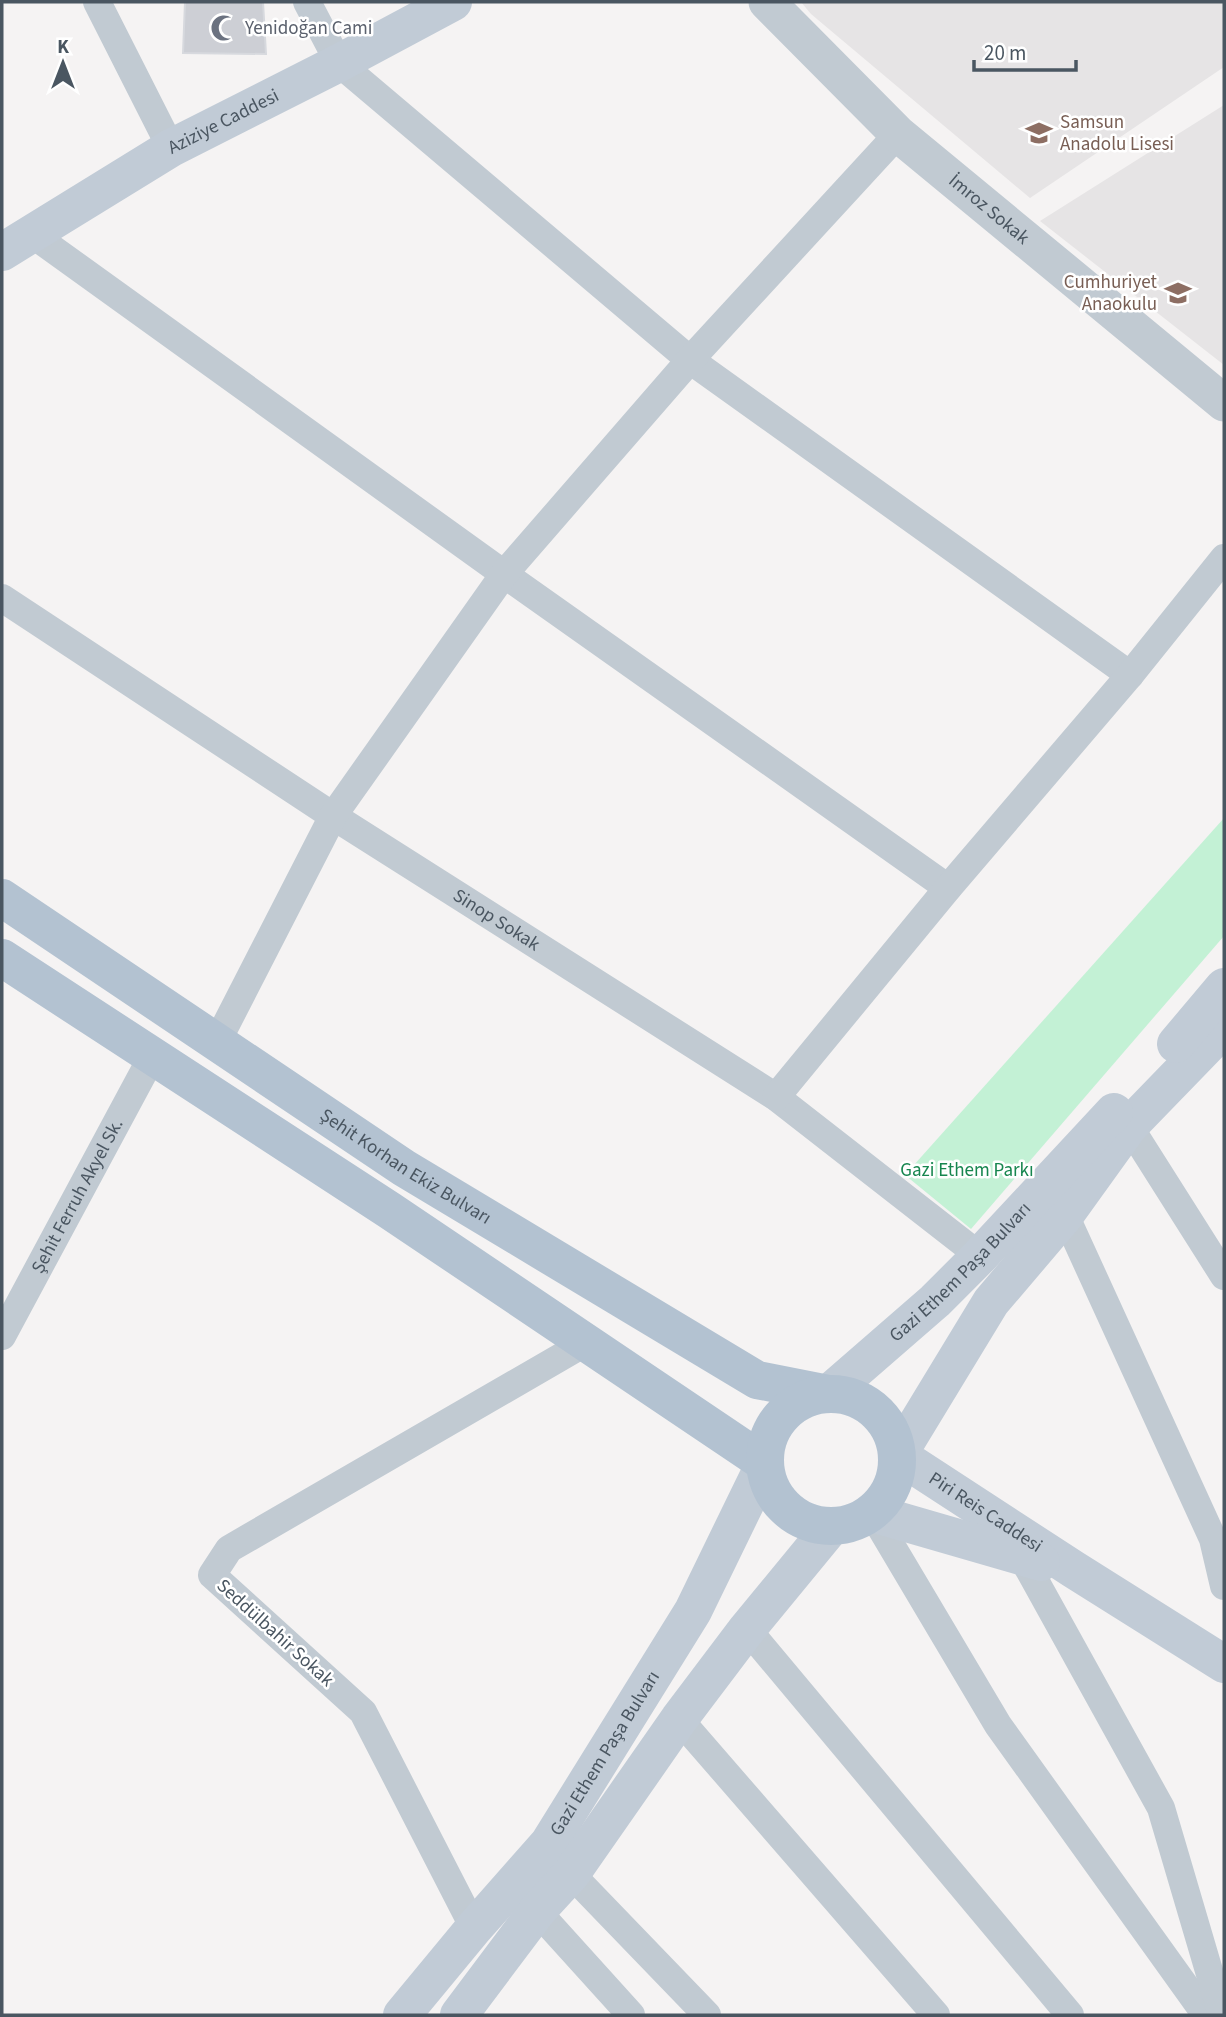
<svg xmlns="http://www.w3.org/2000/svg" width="1226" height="2017" viewBox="0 0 1226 2017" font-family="'Source Sans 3',sans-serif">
	<rect width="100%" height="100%" fill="#f5f3f3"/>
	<path fill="#e6e4e5" d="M801 2H1224V67L1030 198 811 14Z
		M1224 105V365L1040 221Z"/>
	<path fill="#c3f1d5" d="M1224 818V936L971 1229 905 1175Z"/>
	<path fill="#cdcfd5" stroke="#d7d9de" stroke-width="2" d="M185 2H263L266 54 183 53Z"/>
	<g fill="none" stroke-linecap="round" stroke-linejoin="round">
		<g stroke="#c1cad2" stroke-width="28">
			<path d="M97 2 171 148"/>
			<path d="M307 2 339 63 690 360 1130 675"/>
			<path d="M32 234 504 574 948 888"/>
			<path id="s1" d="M2 598 333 816 776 1097 980 1256"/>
			<path d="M217 1042 333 816 504 574 690 360 898 134"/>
			<path d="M776 1097 948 888 1130 675 1224 558"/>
			<path d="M1129 1126 1224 1276"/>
			<path d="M1065 1215 1213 1539 1224 1586"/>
			<path id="s2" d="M2 1336 153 1055"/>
			<path d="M872 1513 998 1725 1206 2015"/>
			<path d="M1022 1557 1161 1808 1222 2015"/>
			<path d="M747 1629 1070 2015"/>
			<path d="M679 1719 936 2015"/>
			<path d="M571 1874 707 2015"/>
			<path d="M537 1911 631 2015"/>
			<path d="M474 1928 363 1712 212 1575 229 1549 585 1343"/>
		</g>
		<path stroke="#c1cad2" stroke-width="37" id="s3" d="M767 2 898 134 1224 403"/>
		<g stroke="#c1cbd6" stroke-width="38">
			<path id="s4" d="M2 252 171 148 339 63 453 2"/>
			<path id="s5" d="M1224 1028 1129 1126 1065 1215 991 1302 898 1455 1073 1569 1224 1664"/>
			<path d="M1176 1044 1224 987"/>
			<path id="s6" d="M828 1394 935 1301 980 1256 1114 1112"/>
			<path d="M872 1513 1041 1562"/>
			<path id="s7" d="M402 2015 474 1928 549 1843 693 1611 765 1463"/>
			<path d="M459 2015 537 1911 571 1874 679 1719 747 1629 831 1527"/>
		</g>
		<g stroke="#b3c2d1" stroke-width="38">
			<path id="s8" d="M2 898 404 1168 757 1380 828 1394"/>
			<path d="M2 958 389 1210 765 1463"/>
			<circle cx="831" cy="1460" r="66"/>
		</g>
	</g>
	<defs>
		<g id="mosque-bare" transform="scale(2.1)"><path d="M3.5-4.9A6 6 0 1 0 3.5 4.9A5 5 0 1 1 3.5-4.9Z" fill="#6b7280" stroke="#fff" stroke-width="2.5" paint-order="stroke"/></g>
		<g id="school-bare" transform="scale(2.1)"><path d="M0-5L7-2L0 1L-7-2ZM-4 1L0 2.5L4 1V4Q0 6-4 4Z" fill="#8d6e63" stroke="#fff" stroke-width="2.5" paint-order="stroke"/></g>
	</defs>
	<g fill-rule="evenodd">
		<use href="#mosque-bare" x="224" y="28"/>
		<use href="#school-bare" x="1039" y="133"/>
		<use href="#school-bare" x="1178" y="293"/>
	</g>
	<g text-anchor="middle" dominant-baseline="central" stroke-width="5" stroke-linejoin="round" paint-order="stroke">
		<g font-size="19" fill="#5b616d" stroke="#fff" text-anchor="start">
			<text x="245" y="28">Yenidoğan Cami</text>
		</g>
		<g font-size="19" fill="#4a5661" stroke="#fff">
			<text stroke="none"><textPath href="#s4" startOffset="257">Aziziye Caddesi</textPath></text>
			<text stroke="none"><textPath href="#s3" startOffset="304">İmroz Sokak</textPath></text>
			<text stroke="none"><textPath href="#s1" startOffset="590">Sinop Sokak</textPath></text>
			<text stroke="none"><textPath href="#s8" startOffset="485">Şehit Korhan Ekiz Bulvarı</textPath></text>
			<text stroke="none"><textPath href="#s2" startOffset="159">Şehit Ferruh Akyel Sk.</textPath></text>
			<text stroke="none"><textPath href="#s6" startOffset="180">Gazi Ethem Paşa Bulvarı</textPath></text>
			<text stroke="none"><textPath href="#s5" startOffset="644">Piri Reis Caddesi</textPath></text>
			<text transform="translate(275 1633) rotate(42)">Seddülbahir Sokak</text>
			<text stroke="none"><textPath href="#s7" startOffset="332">Gazi Ethem Paşa Bulvarı</textPath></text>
		</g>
		<g font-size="19" fill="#785e54" stroke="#fff" text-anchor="start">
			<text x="1060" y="122">Samsun<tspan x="1060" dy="22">Anadolu Lisesi</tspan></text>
			<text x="1157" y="282" text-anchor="end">Cumhuriyet<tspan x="1157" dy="22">Anaokulu</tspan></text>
		</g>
		<g font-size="19" fill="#17864f" stroke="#fff">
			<text x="967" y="1170">Gazi Ethem Parkı</text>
		</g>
	</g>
	<rect width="1226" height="2017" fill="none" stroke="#4a5661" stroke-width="7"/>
	<g transform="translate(63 63)" stroke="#ffffff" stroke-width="5" paint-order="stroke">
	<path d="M0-5L12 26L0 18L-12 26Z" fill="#4a5661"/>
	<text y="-10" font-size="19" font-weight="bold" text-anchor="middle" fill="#4a5661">K</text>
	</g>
	<path d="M974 60v10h102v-10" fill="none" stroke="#4a5661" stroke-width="3.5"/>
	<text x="984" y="60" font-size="21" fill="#4a5661" stroke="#ffffff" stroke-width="5" paint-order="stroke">20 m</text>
</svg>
